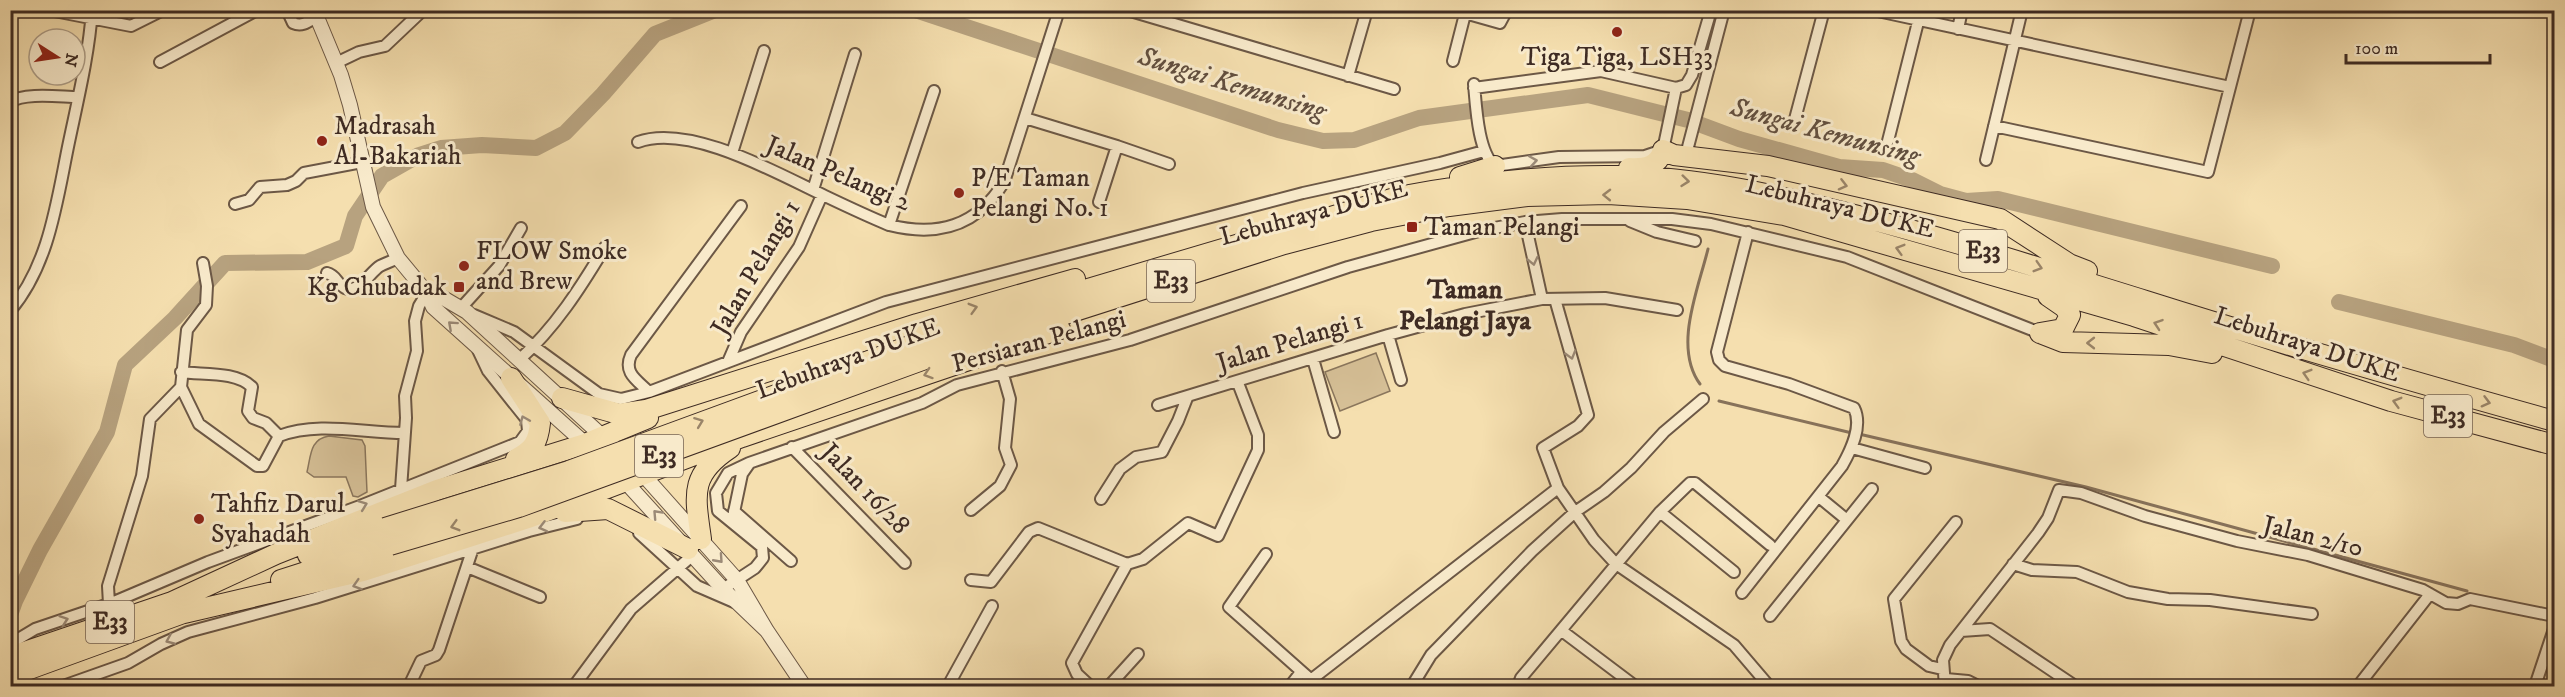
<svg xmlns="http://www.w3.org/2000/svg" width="2565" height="697" viewBox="0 0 2565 697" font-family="'IM FELL DW Pica',serif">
	<rect width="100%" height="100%" fill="#f5dfaf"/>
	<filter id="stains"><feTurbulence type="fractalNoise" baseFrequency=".00333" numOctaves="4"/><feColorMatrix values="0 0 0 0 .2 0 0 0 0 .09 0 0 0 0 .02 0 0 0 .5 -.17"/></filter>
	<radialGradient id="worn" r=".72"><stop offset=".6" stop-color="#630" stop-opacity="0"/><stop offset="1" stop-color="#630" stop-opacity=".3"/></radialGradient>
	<path fill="#d6c097" stroke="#8a765d" stroke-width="1.5" d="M1376 353 1390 391 1340 411 1325 372Z
		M329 436 362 440 365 446 367 492 358 497 353 496 346 477H314L307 472C311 455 310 439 329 436Z"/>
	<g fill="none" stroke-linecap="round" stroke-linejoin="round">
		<path stroke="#87725a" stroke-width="3" d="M1700 384C1673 347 1698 290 1708 249
			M1719 401 1852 433
			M1859 434 2086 487 2467 591"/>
		<path stroke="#b7a27f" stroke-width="16" d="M915 10 1278 130 1323 141 1354 140 1419 118 1588 95 1688 120 1739 139 1839 167 1883 170 1912 180 1940 194 1966 201 1998 199 2272 266
			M2339 302 2514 345 2554 360
			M10 615 15 601 40 550 107 432 125 365 175 318 225 263 307 262 346 246 355 216 382 176 419 155 441 148 482 145 536 148 565 133 603 94 655 34 715 10"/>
		<g stroke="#6c5846" stroke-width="14">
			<path id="minor" d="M49 10 131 26 163 10
				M113 10 125 12 129 10
				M287 10 293 23C302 27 308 22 316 17
				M1127 10 1394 89
				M1454 10 1500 23 1507 10
				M1873 10 2230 87
				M1958 29 1962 10
				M1453 61 1465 14
				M160 62 257 10
				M336 63 359 52 385 46 423 10
				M1348 76 1367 10
				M1474 84C1476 106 1478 153 1495 166L1559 157 1645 156 1663 150 1676 88 1686 85 1692 75 1711 10
				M1474 88 1601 71 1676 88
				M10 102C25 92 61 97 78 97
				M1025 118 1117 146 1169 164
				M1795 119 1824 10
				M1994 126 2208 172 2250 10
				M1888 141 1921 10
				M638 142C690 123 778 174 825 196 846 206 867 216 889 225 937 237 977 227 1004 182L1059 10
				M1688 147 1724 10
				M732 153 764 51
				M1986 160 2022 10
				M813 190 855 54
				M1099 202 1117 146
				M235 204 249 200 260 187 287 185 296 181 304 173 362 162
				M1630 221 1657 232 1695 241
				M1525 222 1542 299
				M889 225 934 91
				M203 263 207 286 206 305 187 330 181 387 199 424 257 466H263L279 436C318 421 363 433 404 433
				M327 273C336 275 337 284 345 288 359 294 370 272 380 266 386 263 392 261 398 258
				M1555 299 1588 415 1578 426 1543 448 1558 488 1594 540 1616 564 1734 645 1769 686
				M461 308 499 266 521 228
				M10 311C50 264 57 199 69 142 78 99 89 54 92 10
				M474 315 514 332 599 394 621 399 649 392 886 302 1303 193 1440 163 1484 151
				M1388 335 1401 380
				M1313 359 1334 432
				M519 360C555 328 581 287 605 247
				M728 362 741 332 799 247 822 195
				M181 372C203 375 236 371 252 387L248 411 253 418 266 423 279 436
				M649 392C637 380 623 373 631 355L741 206
				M1158 405 1388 335 1465 314 1542 299 1605 298 1677 310
				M792 447 905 563
				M1852 448 1925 468
				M401 489 406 418 405 396 417 351 415 321 419 306 427 293
				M1819 497 1847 520
				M1101 499 1120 469 1136 457 1162 452 1178 421 1187 398
				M971 510 1000 486 1011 465 1005 448 1010 399 1002 371
				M734 511 791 561
				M1660 512 1734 572
				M733 517 742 474 749 464
				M639 533 697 586 734 602
				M1266 554 1229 607 1318 686
				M2013 564 2032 570 2077 572 2128 592 2168 599 2210 600 2312 614
				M467 567 540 597
				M971 580 991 582 1029 532 1038 528 1127 564 1143 559 1188 523 1218 536 1258 450V435L1238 383
				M723 589 755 568 763 558 762 547 718 511 716 493 728 473 749 463 922 403 957 385 1130 340 1348 267 1479 231 1525 222 1562 219H1672L1711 224 1847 257 2040 333
				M1742 593 1842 466C1851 450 1863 426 1854 408L1789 384 1725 366 1719 360 1717 352 1748 232
				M109 604 108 586 142 476 150 419 181 387
				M1770 616 1872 489
				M1562 631 1635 686
				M1961 631 1990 629 2075 686
				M10 644 35 629 109 604 208 562 360 506 520 442 528 431 527 420 488 371 478 350
				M1942 669 1929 666 1906 649 1901 641 1894 599 1956 522
				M1312 679 1558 488
				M1946 679 1968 681 1978 686
				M63 686 128 663 161 644 188 632 315 598 529 531 577 519
				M409 686 421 661 436 655 439 650 473 548
				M574 686 631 609 693 555
				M948 686 992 606
				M1090 686 1077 674 1072 663 1127 564
				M1109 686 1138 654
				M1290 686 1301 672
				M1412 686 1431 655 1532 551 1575 512 1604 492 1631 468 1664 432 1703 399
				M1518 686 1521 678 1660 512 1690 483H1695L1770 545
				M1945 686 1943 660 1950 645 2038 533 2048 518 2059 490 2081 493 2145 516 2237 541 2308 555 2423 590 2446 603 2458 604 2470 599 2554 616
				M2358 686 2430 594
				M2535 686 2554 629"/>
		</g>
		<g stroke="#6c5846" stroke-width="16">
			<path id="tertiary" d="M314 10 341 75 350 105 373 207 398 258 427 293 433 307 590 448
				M427 293 438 295 467 312 625 457
				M639 470 737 580 767 631 804 686
				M622 478 723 589 767 631"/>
		</g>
		<g stroke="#3e2b23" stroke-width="22">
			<path id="motorway" d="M1629 168C1645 169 1658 167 1663 150L1674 155 1768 166 2000 219 2069 264 2087 271
				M1460 177 1495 166
				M2040 333 2063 342 2169 345 2212 353
				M2040 333 2063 329 2070 315 2064 307 2048 296
				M918 343 1034 305 1398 197C1471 183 1543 175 1618 176 1698 177 1776 195 1854 215 1952 240 2049 271 2146 301 2282 344 2418 383 2554 421
				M925 359 1284 244 1371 221 1449 206 1527 196 1608 194 1687 199 1784 215 2134 316 2391 401 2554 445
				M511 378 540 423C538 443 533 450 516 459
				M562 398 619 414 646 410 917 324 1075 279
				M565 512 608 509 688 549
				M701 539C695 495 689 475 730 448
				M308 555 385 528
				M281 580 390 545
				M172 602 276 554 437 490 585 444 648 418
				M184 613 363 571 531 517 742 437 1060 329
				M10 657 184 598
				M10 676 197 608"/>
		</g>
		<use href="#minor" stroke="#f8eacb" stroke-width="10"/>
		<use href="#tertiary" stroke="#f8eacb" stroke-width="14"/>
		<use href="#motorway" stroke="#f5dfaf" stroke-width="20"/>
		<g stroke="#3e2b23" stroke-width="22" stroke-linecap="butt">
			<path id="motorway-bridge" d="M385 528 569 471 918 343
				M390 545 519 507 925 359"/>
		</g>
		<use href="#motorway-bridge" stroke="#f5dfaf" stroke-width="20"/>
	</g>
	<defs><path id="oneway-chevron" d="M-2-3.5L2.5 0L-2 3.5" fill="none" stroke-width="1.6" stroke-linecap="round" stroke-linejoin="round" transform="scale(1.5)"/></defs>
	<g stroke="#9b8a77">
		<use href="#oneway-chevron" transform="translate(1533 161) rotate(-9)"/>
		<use href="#oneway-chevron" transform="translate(1533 261) rotate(77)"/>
		<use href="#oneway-chevron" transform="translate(452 325) rotate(-138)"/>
		<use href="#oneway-chevron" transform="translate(1571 355) rotate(74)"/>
		<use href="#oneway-chevron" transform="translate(524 420) rotate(-113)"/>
		<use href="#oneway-chevron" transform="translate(363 505) rotate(-21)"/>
		<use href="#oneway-chevron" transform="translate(657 514) rotate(-133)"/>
		<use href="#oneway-chevron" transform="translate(543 527) rotate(166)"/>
		<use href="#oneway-chevron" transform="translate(719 559) rotate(48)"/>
		<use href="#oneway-chevron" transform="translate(357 585) rotate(163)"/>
		<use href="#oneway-chevron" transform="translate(64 620) rotate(-19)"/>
		<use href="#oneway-chevron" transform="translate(170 640) rotate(157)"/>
	</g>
	<g stroke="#9a8569">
		<use href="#oneway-chevron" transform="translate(1685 181) rotate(6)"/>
		<use href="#oneway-chevron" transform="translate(1843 185) rotate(14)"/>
		<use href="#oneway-chevron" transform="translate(1607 195) rotate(-179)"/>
		<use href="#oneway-chevron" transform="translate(1900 249) rotate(-164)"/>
		<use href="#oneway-chevron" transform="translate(2038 267) rotate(17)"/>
		<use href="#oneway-chevron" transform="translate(973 308) rotate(-16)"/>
		<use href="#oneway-chevron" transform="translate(2158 324) rotate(-161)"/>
		<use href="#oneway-chevron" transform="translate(2091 343) rotate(-180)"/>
		<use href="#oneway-chevron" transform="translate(928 374) rotate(162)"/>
		<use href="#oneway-chevron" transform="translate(2307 374) rotate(-163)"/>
		<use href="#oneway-chevron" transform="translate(2397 402) rotate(-164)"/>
		<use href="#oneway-chevron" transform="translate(2486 402) rotate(15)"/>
		<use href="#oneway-chevron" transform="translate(699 422) rotate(-21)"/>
		<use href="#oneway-chevron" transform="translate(455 526) rotate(164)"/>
	</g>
	<g fill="#8f2418" stroke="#f8eacb" stroke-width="2">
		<circle cx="1617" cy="32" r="6"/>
		<circle cx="322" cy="141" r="6"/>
		<circle cx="959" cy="193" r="6"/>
		<rect x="1406" y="221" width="12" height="12" rx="3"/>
		<circle cx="464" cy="266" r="6"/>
		<rect x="453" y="281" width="12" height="12" rx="3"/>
		<circle cx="199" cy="519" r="6"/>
	</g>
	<g text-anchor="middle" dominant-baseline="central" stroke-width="6" stroke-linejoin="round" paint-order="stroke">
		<g fill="#f8eacb" stroke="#766455" stroke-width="1.5">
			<rect x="1959" y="230" width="48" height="42" rx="4.5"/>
			<rect x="1147" y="260" width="48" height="42" rx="4.5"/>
			<rect x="2424" y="395" width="48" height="42" rx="4.5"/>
			<rect x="635" y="435" width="48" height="42" rx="4.5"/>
			<rect x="86" y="601" width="48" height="42" rx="4.5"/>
		</g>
		<g font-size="24" font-weight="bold" fill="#3e2b23">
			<text x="1983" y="251">E33</text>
			<text x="1171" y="281">E33</text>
			<text x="2448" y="416">E33</text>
			<text x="659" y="456">E33</text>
			<text x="110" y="622">E33</text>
		</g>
		<g font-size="26" fill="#3e2b23" stroke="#f8eacb" text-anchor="start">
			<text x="1617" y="57" text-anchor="middle">Tiga Tiga, LSH33</text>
			<text x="334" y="126">Madrasah<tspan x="334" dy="30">Al-Bakariah</tspan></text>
			<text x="971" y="178">P/E Taman<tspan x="971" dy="30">Pelangi No. 1</tspan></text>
			<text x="1424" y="227">Taman Pelangi</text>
			<text x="476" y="251">FLOW Smoke<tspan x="476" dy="30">and Brew</tspan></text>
			<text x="447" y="287" text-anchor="end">Kg Chubadak</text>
			<text x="211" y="504">Tahfiz Darul<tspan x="211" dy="30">Syahadah</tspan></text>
		</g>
		<g font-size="26" fill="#3e2b23" stroke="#f8eacb">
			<text transform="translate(838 174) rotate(23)">Jalan Pelangi 2</text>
			<text transform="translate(1840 207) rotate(14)">Lebuhraya DUKE</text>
			<text transform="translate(1314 213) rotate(-15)">Lebuhraya DUKE</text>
			<text transform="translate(756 268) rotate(-60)">Jalan Pelangi 1</text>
			<text transform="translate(1039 342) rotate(-15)">Persiaran Pelangi</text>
			<text transform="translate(1290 342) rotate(-17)">Jalan Pelangi 1</text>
			<text transform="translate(2307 345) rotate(18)">Lebuhraya DUKE</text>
			<text transform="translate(848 359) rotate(-20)">Lebuhraya DUKE</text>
			<text transform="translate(865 489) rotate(46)">Jalan 16/28</text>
			<text transform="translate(2313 537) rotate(14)">Jalan 2/10</text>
		</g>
		<g font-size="27" font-style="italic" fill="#624f3f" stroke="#f8eacb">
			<text transform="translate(1232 84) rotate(17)">Sungai Kemunsing</text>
			<text transform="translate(1825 132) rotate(15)">Sungai Kemunsing</text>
		</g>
		<g font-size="27" font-weight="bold" fill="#3e2b23" stroke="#f8eacb">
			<text x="1465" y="290">Taman<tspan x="1465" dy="31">Pelangi Jaya</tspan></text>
		</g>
	</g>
	<rect width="2565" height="697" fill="none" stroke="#f5dfaf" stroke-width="36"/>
	<rect x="12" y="12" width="2541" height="673" fill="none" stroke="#3e2b23" stroke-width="3"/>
	<rect x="18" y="18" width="2529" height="661" fill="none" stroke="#3e2b23" stroke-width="1.5"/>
	<g transform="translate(57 57) rotate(102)"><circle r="28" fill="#f8eacb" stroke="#ae9e88" stroke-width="1.5"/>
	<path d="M0-4.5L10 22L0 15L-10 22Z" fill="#8f2418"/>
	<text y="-9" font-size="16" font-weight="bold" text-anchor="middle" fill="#3e2b23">N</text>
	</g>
	<path d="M2346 54v9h144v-9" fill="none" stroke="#3e2b23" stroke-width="3"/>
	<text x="2355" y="54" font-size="18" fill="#3e2b23" stroke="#f8eacb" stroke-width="4.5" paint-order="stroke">100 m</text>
	<rect width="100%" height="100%" filter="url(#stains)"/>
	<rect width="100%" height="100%" fill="url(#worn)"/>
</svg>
